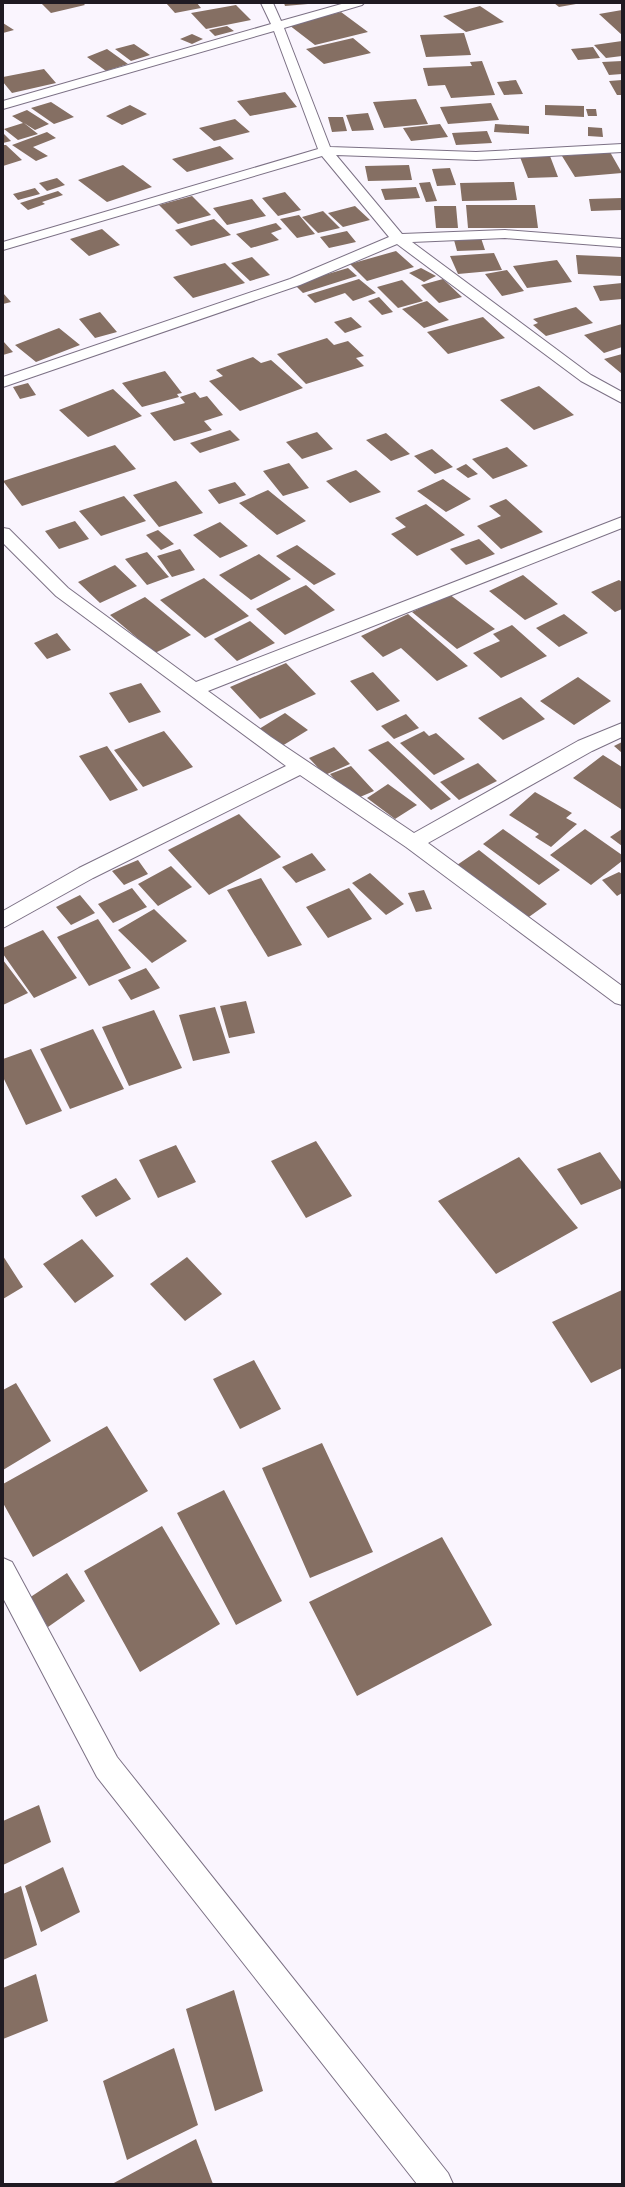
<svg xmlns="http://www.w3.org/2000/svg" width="625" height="2187" viewBox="0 0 625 2187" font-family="'IBM Plex Serif',serif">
	<rect width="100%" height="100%" fill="#faf5fe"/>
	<path fill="#856f63" d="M41 3H83L85 5 51 13Z
		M166 3H197L201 8 175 13Z
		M284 3H308V4L285 6Z
		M554 3H576V4L559 7Z
		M236 5 251 20 206 29 191 13Z
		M480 6 504 22 466 32 443 16Z
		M622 10V35L599 14Z
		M341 12 368 32 315 45 289 25Z
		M3 23 14 30 3 33Z
		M227 26 234 31 215 36 209 30Z
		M464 33 471 55 426 57 420 35Z
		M192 34 203 39 192 44 180 39Z
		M353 38 371 53 324 64 306 49Z
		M622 41V56L606 58 594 45Z
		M134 44 150 55 131 61 115 49Z
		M593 47 600 58 578 60 571 49Z
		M107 49 128 64 106 71 87 57Z
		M482 61 495 95 451 98 445 85 428 86 423 68 472 66 470 62Z
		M622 61V74L609 75 602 62Z
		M44 69 56 83 12 93 3 82V77Z
		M516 80 523 94 504 95 497 82Z
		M622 80V95H617L609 81Z
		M285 92 297 107 250 116 237 101Z
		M416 99 428 124 384 128 373 102Z
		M51 102 74 117 54 124 31 108Z
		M491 103 499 120 448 124 440 107Z
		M130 105 147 114 122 125 106 116Z
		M545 105 584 106V117L545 115Z
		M586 109H596L597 116H588Z
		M27 110 49 124 35 130 24 123 38 134 18 140 4 129 23 123 12 116Z
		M368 113 374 130 352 131 346 115Z
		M328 117H343L347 131 332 132Z
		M235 119 250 132 214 141 199 128Z
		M440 124 448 137 411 141 403 128Z
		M495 124 529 126V134L494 132Z
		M588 127 602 128 603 137 588 136Z
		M487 131 492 143 456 145 452 133Z
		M47 132 56 138 33 147 48 156 36 161 12 145Z
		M3 133 11 141 3 143Z
		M3 145H6L22 160 3 166Z
		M220 146 234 159 187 172 172 159Z
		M610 152 622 173 575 177 562 156Z
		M550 156 558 177 528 178 520 157Z
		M123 165 152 187 107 202 78 180Z
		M409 165 412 180 368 181 365 166Z
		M450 168 456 185 437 186 432 169Z
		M57 178 65 185 47 191 39 183Z
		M430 182 437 201 426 202 419 183Z
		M514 182 517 200 462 201 460 183Z
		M416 187 420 198 385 200 381 189Z
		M35 188 40 194 18 200 13 194Z
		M58 191 63 195 42 202 45 204 28 210 20 203Z
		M285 192 301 210 278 216 262 198Z
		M192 196 211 215 178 224 159 205Z
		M622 198V210L591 211 589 199Z
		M252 199 266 216 227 225 213 208Z
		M466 205H535L538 228H468Z
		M355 206 370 220 343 227 328 213Z
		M434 206H456L458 228H436Z
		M323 211 340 228 318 233 302 217Z
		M299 215 315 234 297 238 280 219Z
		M214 219 231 235 191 246 175 230Z
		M276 223 282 229 271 233 279 240 251 248 236 234Z
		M102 229 120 245 89 256 70 239Z
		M347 231 356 242 329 248 320 237Z
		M481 238 485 250 457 251 454 240Z
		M396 251 414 267 367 281 350 264Z
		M494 253 502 270 458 274 450 256Z
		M576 255 622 257V276L578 274Z
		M252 257 270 275 250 281 231 263Z
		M557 260 572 282 527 288 513 266Z
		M225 263 245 283 193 298 173 277Z
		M348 268 357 276 303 293 294 284Z
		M421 268 436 276 424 282 409 273Z
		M507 270 524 291 502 296 485 274Z
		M359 279 376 293 353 301 345 293 315 303 307 295Z
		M443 279 462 297 439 303 421 285Z
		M402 280 423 301 398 308 377 287Z
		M622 283V299L600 301 593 286Z
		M3 293 11 302 3 304Z
		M379 297 393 312 382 315 368 301Z
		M427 301 449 320 424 328 402 309Z
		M576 307 593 323 546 336 533 325 538 323 533 319Z
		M100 312 117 332 95 338 79 319Z
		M351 317 362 327 345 333 334 322Z
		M483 317 505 338 448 354 427 332Z
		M622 324V347L604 353 584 335Z
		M59 328 80 345 36 362 15 345Z
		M327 338 334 345 348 341 364 356 356 358 364 366 306 384 277 354Z
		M3 341 13 352 3 355Z
		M622 354V374L604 359Z
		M253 357 261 363 271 360 303 388 240 411 209 381 223 376 216 370Z
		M165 371 182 393 177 394 179 397 142 407 122 383Z
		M28 383 36 395 20 399 13 387Z
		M539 386 574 415 534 430 500 400Z
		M113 389 142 416 88 437 59 410Z
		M195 392 200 398 207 396 223 415 204 421 212 430 174 441 150 413 185 403 180 397Z
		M230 430 240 440 200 453 190 443Z
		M317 432 333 449 302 459 286 442Z
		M386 433 410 454 391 461 366 440Z
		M115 445 136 469 22 506 3 481Z
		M507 447 528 466 493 479 472 459Z
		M432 449 453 467 435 474 414 456Z
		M289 463 309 488 283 496 263 471Z
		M466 464 478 474 468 478 456 469Z
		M356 470 381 492 350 503 326 481Z
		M443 479 471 499 446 512 417 491Z
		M176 481 203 513 159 527 133 495Z
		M235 482 246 495 219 504 208 490Z
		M268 490 306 521 277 535 239 503Z
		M124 496 146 521 101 536 79 511Z
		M506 499 543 532 501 549 477 526 501 516 489 506Z
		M426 504 465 535 417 556 391 534 406 527 395 518Z
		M75 521 89 539 59 549 45 531Z
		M220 522 248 546 220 558 193 535Z
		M158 530 174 544 161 550 146 535Z
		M479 539 495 554 466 565 450 549Z
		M297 545 336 574 314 585 276 556Z
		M180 549 195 570 172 577 157 556Z
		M147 552 169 577 147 585 125 559Z
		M259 554 291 579 251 600 219 575Z
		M115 565 137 586 100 603 78 582Z
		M523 575 558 604 525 620 489 591Z
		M204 578 249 616 205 638 160 600Z
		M619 580 622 582V609L615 612 591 592Z
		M306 585 335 610 285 635 256 609Z
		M449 594 495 629 457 649 412 612Z
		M145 597 191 635 155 653 110 615Z
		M408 614 468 666 437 681 401 648 383 657 361 636Z
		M564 614 588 633 559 647 536 628Z
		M250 621 275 643 237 661 214 639Z
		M512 625 547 656 501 678 473 653 500 641 493 634Z
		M57 633 71 650 47 659 34 643Z
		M286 663 316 694 260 719 230 687Z
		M373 672 400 701 377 711 350 681Z
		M578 677 611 701 574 725 540 701Z
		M141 683 161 712 129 723 109 693Z
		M521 697 545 719 503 740 478 718Z
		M285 713 308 730 282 746 259 729Z
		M406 714 419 728 394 739 381 726Z
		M164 731 193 767 143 787 114 750Z
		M424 731 429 736 436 733 465 759 434 775 400 743Z
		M388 741 451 799 431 810 368 750Z
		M622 742V753L614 746Z
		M107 746 138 790 110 801 79 756Z
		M334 747 350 764 325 775 309 758Z
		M603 755 622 767 621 809 573 778Z
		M478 763 497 781 459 800 440 782Z
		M351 766 374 791 353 800 330 774Z
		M388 784 417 805 395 819 367 798Z
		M535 792 572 813 566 818 577 824 551 847 535 837 539 834 509 815Z
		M239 814 281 857 209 895 168 850Z
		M503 829 560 870 539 885 483 844Z
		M585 829 622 855V861L591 885 550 855Z
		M622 829V846L610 837Z
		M479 850 547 904 526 919 457 865Z
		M312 853 326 870 296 883 282 867Z
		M138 860 148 874 124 885 112 871Z
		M171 866 192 887 158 906 138 884Z
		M619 872 622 874V893L617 896 602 880Z
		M370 873 404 904 386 915 352 883Z
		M261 878 302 945 268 957 227 890Z
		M132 888 147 907 113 923 98 904Z
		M349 888 372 919 328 938 306 907Z
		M424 890 432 909 416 912 408 893Z
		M80 895 95 913 71 925 56 907Z
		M154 909 187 941 152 963 118 930Z
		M98 919 131 968 89 986 57 937Z
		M43 930 77 978 34 998 3 954V948Z
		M3 960 28 993 3 1005Z
		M146 968 160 988 131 1000 118 980Z
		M246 1001 255 1033 229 1038 220 1006Z
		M215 1007 230 1053 193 1061 179 1015Z
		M154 1010 182 1068 129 1086 102 1027Z
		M93 1029 124 1089 70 1109 40 1049Z
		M31 1049 62 1111 26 1125 3 1077V1059Z
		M316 1141 352 1196 306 1218 271 1161Z
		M176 1145 196 1182 158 1198 139 1160Z
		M600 1152 622 1183V1188L581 1205 557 1169Z
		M519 1157 578 1228 496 1274 438 1201Z
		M116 1178 131 1199 96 1217 81 1196Z
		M82 1239 114 1276 75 1303 43 1264Z
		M3 1256 23 1287 3 1299Z
		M187 1257 222 1294 185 1321 150 1284Z
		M622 1290V1368L591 1383 552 1322Z
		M254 1360 281 1409 240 1429 213 1379Z
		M16 1383 51 1441 3 1470V1390Z
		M107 1426 148 1491 33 1557 3 1503V1484Z
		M322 1443 373 1552 310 1578 262 1468Z
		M224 1490 282 1601 236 1625 177 1513Z
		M162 1526 220 1624 140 1672 84 1571Z
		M442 1537 492 1625 357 1696 309 1602Z
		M67 1573 85 1601 48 1627 29 1598Z
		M39 1805 51 1842 3 1865V1821Z
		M63 1867 80 1912 41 1932 25 1886Z
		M21 1886 37 1945 3 1960V1894Z
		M36 1974 48 2021 3 2039V1988Z
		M234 1990 263 2091 215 2111 186 2009Z
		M174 2048 198 2125 127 2160 103 2081Z
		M196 2139 213 2184H112Z"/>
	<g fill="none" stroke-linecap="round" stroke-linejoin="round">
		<g stroke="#7c7185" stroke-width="2">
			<path id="street" d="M261 3H273L281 21 345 3H364L362 5 284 28 330 147 476 152 622 144V152L476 160 336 155 402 234 505 230 622 239V247L505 238 412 242 591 375 622 392V403L581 381 397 244 300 285 3 387V377L290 279 389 237 322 156 3 250V242L318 149 274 31 3 109V101L271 24Z
				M622 517V528L208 691 271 737 414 833 578 741 622 723V737L592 751 428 843 622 986V1005L615 1003 406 847 300 775 93 878 3 928V911L79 868 286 766 56 596 3 543V528L9 529 68 588 196 682Z
				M3 1558 12 1562 117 1757 448 2173 453 2184H417L97 1777 3 1598Z"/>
		</g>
		<use href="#street" fill="#fff" fill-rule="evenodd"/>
	</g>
	<rect width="625" height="2187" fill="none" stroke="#1f1a22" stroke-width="8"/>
</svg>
